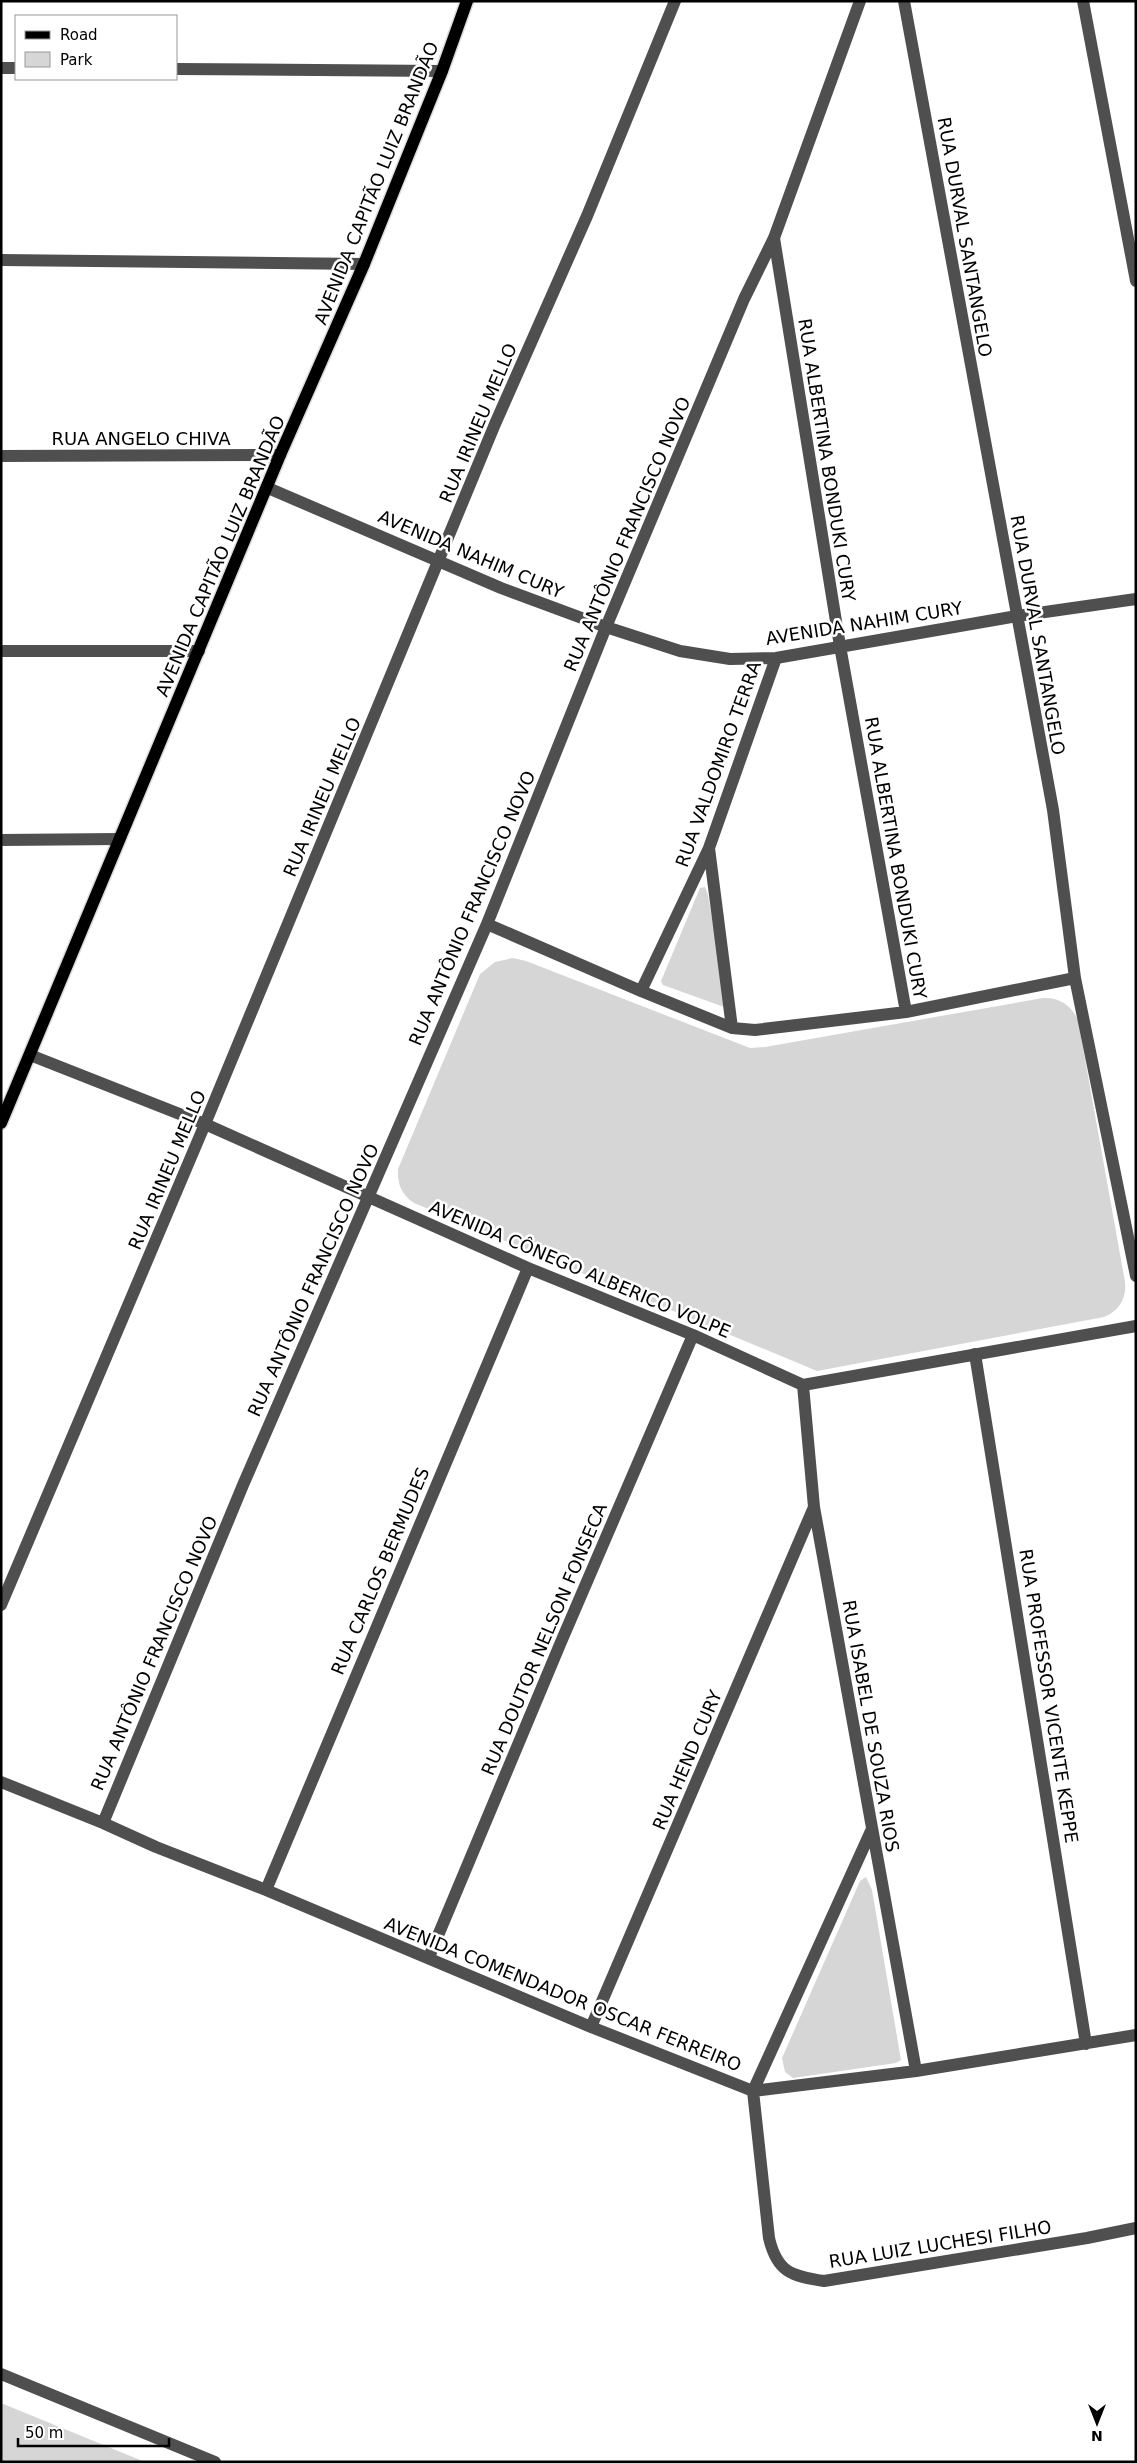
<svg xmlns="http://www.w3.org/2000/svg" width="1137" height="2463" viewBox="0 0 1137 2463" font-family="'DejaVu Sans',sans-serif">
	<rect width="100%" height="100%" fill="#fff"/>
	<path fill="#d6d6d6" d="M705 887 708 895 726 1003 724 1007 663 985 661 981 700 888Z
		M513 958 526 961 750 1048 765 1047 1043 998C1059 997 1071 1005 1078 1020L1125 1282C1127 1298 1119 1311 1104 1317L817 1371 414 1203C402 1195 397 1184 398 1169L480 974 495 962Z
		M866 1877 872 1890 901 2060 896 2063 793 2078 785 2072 782 2058 860 1881Z
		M1 2403 145 2462H1Z"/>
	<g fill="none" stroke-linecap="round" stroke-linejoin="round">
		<g stroke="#dbdbdb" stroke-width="15">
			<path id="major" d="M1 1123 280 455 364 264 442 71 467 1"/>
		</g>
		<path stroke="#4f4f4f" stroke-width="12" d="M904 1 1053 810 1075 978 1136 1276
			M1083 1 1136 281
			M1 68H16
			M176 69 442 71
			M774 238 840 646 906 1012
			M1 260 364 264
			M1 456 280 455
			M268 488 501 588 606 627 680 651 730 659 776 658 1017 616 1136 599
			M1 651H199
			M1 840 119 839
			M709 848 732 1028
			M487 924 641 991 732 1028 755 1030 906 1012 1075 978
			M641 991 709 848 776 658
			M30 1055 205 1124 528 1268 693 1335 803 1385 1136 1326
			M975 1354 1086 2044
			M803 1385 814 1507 916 2071
			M1 1605 205 1124 495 424 587 216 675 1
			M1 1782 103 1823 156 1847 266 1890 591 2027 753 2091 916 2071 1136 2035
			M103 1823 243 1485 487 924 606 627 744 299 774 238 860 1
			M871 1831 753 2091 769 2238C777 2272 791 2276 824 2281L1087 2238 1136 2228
			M266 1890 528 1268
			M429 1957 561 1642 693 1335
			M591 2027 814 1507
			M1 2374 215 2462"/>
		<use href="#major" stroke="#000" stroke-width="12"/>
	</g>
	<g text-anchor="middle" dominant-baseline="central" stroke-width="5" stroke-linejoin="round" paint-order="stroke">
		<g font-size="18" fill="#000" stroke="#fff">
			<text transform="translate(376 183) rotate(-68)">AVENIDA CAPITÃO LUIZ BRANDÃO</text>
			<text transform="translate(965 237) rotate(80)">RUA DURVAL SANTANGELO</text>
			<text transform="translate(478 423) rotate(-67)">RUA IRINEU MELLO</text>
			<text x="141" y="438">RUA ANGELO CHIVA</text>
			<text transform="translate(827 460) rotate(81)">RUA ALBERTINA BONDUKI CURY</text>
			<text transform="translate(627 534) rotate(-67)">RUA ANTÔNIO FRANCISCO NOVO</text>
			<text transform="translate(471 554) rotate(23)">AVENIDA NAHIM CURY</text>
			<text transform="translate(220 556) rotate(-67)">AVENIDA CAPITÃO LUIZ BRANDÃO</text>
			<text transform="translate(864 623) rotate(-9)">AVENIDA NAHIM CURY</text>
			<text transform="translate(1038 635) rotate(80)">RUA DURVAL SANTANGELO</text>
			<text transform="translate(718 764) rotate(-70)">RUA VALDOMIRO TERRA</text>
			<text transform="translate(322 797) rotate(-67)">RUA IRINEU MELLO</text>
			<text transform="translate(896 858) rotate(80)">RUA ALBERTINA BONDUKI CURY</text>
			<text transform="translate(472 908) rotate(-67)">RUA ANTÔNIO FRANCISCO NOVO</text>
			<text transform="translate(167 1170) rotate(-67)">RUA IRINEU MELLO</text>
			<text transform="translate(580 1269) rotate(23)">AVENIDA CÔNEGO ALBERICO VOLPE</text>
			<text transform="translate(313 1280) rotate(-66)">RUA ANTÔNIO FRANCISCO NOVO</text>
			<text transform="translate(380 1571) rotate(-67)">RUA CARLOS BERMUDES</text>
			<text transform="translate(544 1639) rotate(-67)">RUA DOUTOR NELSON FONSECA</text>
			<text transform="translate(154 1653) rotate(-67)">RUA ANTÔNIO FRANCISCO NOVO</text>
			<text transform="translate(1049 1696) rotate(81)">RUA PROFESSOR VICENTE KEPPE</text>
			<text transform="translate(871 1726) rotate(80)">RUA ISABEL DE SOUZA RIOS</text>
			<text transform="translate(687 1760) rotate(-67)">RUA HEND CURY</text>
			<text transform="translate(563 1994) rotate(22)">AVENIDA COMENDADOR OSCAR FERREIRO</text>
			<text transform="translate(940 2244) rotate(-9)">RUA LUIZ LUCHESI FILHO</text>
		</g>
	</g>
	<rect width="1137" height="2463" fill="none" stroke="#000000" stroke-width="5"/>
	<rect x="15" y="15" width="162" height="65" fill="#ffffff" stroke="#999999"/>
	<rect x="25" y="31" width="25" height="8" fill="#000000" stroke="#999999"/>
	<text x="60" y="40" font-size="15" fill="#000000">Road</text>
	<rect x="25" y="52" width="25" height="15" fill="#d6d6d6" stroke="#999999"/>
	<text x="60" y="65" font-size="15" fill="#000000">Park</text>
	<g transform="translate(1097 2423) rotate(180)" stroke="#ffffff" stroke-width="4" paint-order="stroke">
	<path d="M0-4L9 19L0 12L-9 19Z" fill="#000000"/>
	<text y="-8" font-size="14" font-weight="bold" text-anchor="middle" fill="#000000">N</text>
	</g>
	<path d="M18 2438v8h151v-8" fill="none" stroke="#000000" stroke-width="2.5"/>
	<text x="25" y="2438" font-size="15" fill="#000000" stroke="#ffffff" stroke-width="4" paint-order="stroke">50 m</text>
</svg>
